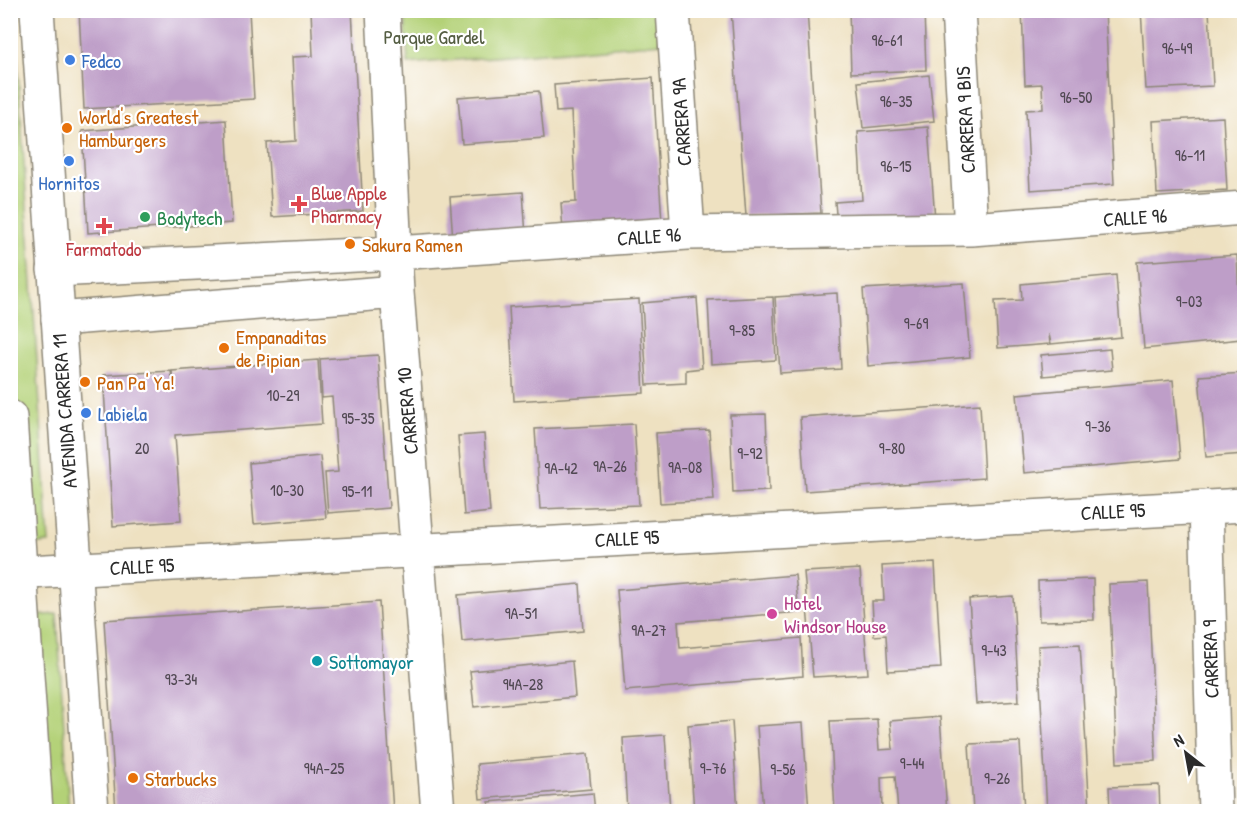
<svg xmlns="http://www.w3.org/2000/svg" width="1255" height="822" viewBox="0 0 1255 822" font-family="'Patrick Hand',sans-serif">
	<rect width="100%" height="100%" fill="#fff"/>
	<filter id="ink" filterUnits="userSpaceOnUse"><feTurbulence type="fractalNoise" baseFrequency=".0167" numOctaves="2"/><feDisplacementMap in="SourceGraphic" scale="12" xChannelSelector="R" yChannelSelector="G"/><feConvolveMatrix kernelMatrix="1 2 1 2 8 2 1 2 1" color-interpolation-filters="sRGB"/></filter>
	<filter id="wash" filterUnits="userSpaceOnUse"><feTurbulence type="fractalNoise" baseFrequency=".008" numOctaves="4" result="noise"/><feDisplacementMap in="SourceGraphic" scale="24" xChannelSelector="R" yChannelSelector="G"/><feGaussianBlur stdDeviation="1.35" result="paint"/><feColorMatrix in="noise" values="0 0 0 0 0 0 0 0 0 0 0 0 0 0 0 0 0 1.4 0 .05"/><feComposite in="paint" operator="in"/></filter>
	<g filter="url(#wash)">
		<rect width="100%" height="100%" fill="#eee1c1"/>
		<path fill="#b3d177" stroke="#6f7e51" stroke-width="1.5" d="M10 11H14L49 543 27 545 10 302Z
			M405 11H660L662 43 408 64Z
			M57 614 69 811H44L32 616Z"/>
		<g id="blocks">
			<path fill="#be9ec8" d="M79 10H249L254 99 84 109Z
				M311 10H352L363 211 272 217 267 143 296 141 292 57 313 56Z
				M731 10H807L821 213 746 216Z
				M849 10H924L926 70 851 73Z
				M1022 10H1105L1114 184 1030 190 1026 110 1043 109 1042 84 1025 85Z
				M1141 10H1209L1213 86 1146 89Z
				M929 75 934 121 863 128 858 82Z
				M653 78 662 223 563 230 561 203 576 202 571 111 556 112 554 85Z
				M539 91 544 138 462 144 458 97Z
				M1223 117 1227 190 1157 194 1153 121Z
				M226 120 232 223 88 233 82 131Z
				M928 127 935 219 837 226 835 202 862 200 858 132Z
				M523 192 526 236 453 241 450 197Z
				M1237 255 1241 339 1144 349 1137 262Z
				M1116 275 1121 337 1051 344 1049 334 1050 344 998 348 995 301 1022 300 1021 284Z
				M964 283 970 357 868 366 863 289Z
				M837 293 841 369 780 373 775 297Z
				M773 297 776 360 711 364 708 300Z
				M697 298 702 368 686 370V383L647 385 642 303Z
				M639 299 644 393 514 401 509 307Z
				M1110 349 1112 370 1043 376 1041 355Z
				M378 355 389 508 328 513 325 473 338 472 332 397 322 398 320 359Z
				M318 360 322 424 175 435 181 521 113 526 103 375 171 371 173 385 172 371Z
				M1244 373V454L1206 457 1199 376Z
				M1173 380 1180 459 1024 473 1017 394Z
				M980 404 984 478 805 491 800 417Z
				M766 414 769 491 733 493 730 415Z
				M634 424 639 505 540 509 535 429Z
				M709 430 714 500 660 503 656 433Z
				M484 434 490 512 464 515 458 436Z
				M320 456 326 518 254 524 249 463Z
				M935 563 941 668 888 671 886 635 874 636 872 601H884L882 566Z
				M860 569 868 674 813 677 804 572Z
				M795 575 799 612 678 622 680 648 801 638 803 676 625 691 617 590Z
				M1093 579 1094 620 1039 621 1038 581Z
				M1148 582 1156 761 1117 763 1109 584Z
				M580 584 583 631 462 642 458 595Z
				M1013 596 1019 701 976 704 969 599Z
				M379 602 393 812H116L104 620Z
				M1080 644 1090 812H1047L1038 646Z
				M572 661 575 697 474 707 470 671Z
				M940 717 947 812H898L895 776 881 777 882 812H835L830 721 877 719 879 750 893 749 890 721Z
				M732 721 738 812H694L688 725Z
				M803 723 809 812H763L757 726Z
				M665 735 670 810 627 812 623 738Z
				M1020 742 1024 812H973L969 744Z
				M588 754 591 789 480 799 477 764Z
				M1159 785 1160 812H1110L1109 787Z
				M593 793 595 812H490L489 802Z"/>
		</g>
	</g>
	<g filter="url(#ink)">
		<use href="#blocks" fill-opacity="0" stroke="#8c8676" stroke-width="1.5"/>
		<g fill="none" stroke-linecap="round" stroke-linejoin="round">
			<g stroke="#8c8676" stroke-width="36">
				<path id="minor" d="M383 10 397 292 438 812
					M673 10 688 233
					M958 10 971 229
					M54 270 396 253 688 233 971 229 1244 208
					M58 319 397 292
					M1206 507 1215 812
					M10 573 1244 505"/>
			</g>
			<g stroke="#8c8676" stroke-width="36">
				<path id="major" d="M37 10 92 812
					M10 417 36 812"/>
			</g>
			<use href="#minor" stroke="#fff" stroke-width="33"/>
			<use href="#major" stroke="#fff" stroke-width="33"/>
		</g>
	</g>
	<g fill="#3f7fe0" stroke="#fff" stroke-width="2">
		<circle cx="70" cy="60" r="6"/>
		<circle cx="69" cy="161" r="6"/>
		<circle cx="86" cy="413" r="6"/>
	</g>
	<g fill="#e8710a" stroke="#fff" stroke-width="2">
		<circle cx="67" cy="128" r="6"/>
		<circle cx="350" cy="244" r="6"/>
		<circle cx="224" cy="348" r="6"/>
		<circle cx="85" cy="382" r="6"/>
		<circle cx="133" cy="778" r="6"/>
	</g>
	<g fill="#e0444e" stroke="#fff" stroke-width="2">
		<path d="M296 195h6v6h6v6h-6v6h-6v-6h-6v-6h6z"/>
		<path d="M101 217h6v6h6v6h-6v6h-6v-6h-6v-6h6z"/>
	</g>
	<circle fill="#2e9e5b" stroke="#fff" stroke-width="2" cx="145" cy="217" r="6"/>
	<circle fill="#d1479c" stroke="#fff" stroke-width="2" cx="772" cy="614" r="6"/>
	<circle fill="#0f9aa8" stroke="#fff" stroke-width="2" cx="317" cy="661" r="6"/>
	<g text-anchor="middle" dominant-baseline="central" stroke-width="4.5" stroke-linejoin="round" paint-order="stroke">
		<g font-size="16" fill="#504852">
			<text x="887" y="40">96-61</text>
			<text x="1177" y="48">96-49</text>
			<text x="1076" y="97">96-50</text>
			<text x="896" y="101">96-35</text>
			<text x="1190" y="155">96-11</text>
			<text x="896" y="166">96-15</text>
			<text x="1189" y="301">9-03</text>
			<text x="916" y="323">9-69</text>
			<text x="742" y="330">9-85</text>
			<text x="283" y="395">10-29</text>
			<text x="358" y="418">95-35</text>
			<text x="1098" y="426">9-36</text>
			<text x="142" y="448">20</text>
			<text x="892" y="448">9-80</text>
			<text x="750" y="453">9-92</text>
			<text x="610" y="466">9A-26</text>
			<text x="685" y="467">9A-08</text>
			<text x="561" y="468">9A-42</text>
			<text x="287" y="490">10-30</text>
			<text x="357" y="491">95-11</text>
			<text x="521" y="613">9A-51</text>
			<text x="649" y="630">9A-27</text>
			<text x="994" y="650">9-43</text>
			<text x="181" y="679">93-34</text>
			<text x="523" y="684">94A-28</text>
			<text x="912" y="763">9-44</text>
			<text x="324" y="768">94A-25</text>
			<text x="713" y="768">9-76</text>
			<text x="783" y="769">9-56</text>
			<text x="997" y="778">9-26</text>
		</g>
		<g font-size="20" fill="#545d42" stroke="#fff">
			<text x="434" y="36">Parque Gardel</text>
		</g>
		<g font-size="20" fill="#366cbe" stroke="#fff" text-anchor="start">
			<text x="82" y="60">Fedco</text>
			<text x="69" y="182" text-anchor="middle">Hornitos</text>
			<text x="98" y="413">Labiela</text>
		</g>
		<g font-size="20" fill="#c56008" stroke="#fff" text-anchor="start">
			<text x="79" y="116">World's Greatest<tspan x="79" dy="23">Hamburgers</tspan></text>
			<text x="362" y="244">Sakura Ramen</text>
			<text x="236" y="336">Empanaditas<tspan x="236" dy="23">de Pipian</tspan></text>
			<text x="97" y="382">Pan Pa' Ya!</text>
			<text x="145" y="778">Starbucks</text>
		</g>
		<g font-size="20" fill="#2b2b2b" stroke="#fff">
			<text transform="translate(965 120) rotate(-93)">CARRERA 9 BIS</text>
			<text transform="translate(681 122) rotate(-94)">CARRERA 9A</text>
			<text transform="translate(1135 217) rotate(-4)">CALLE 96</text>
			<text transform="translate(649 236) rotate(-4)">CALLE 96</text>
			<text transform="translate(64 411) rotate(-94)">AVENIDA CARRERA 11</text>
			<text transform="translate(407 411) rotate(-95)">CARRERA 10</text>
			<text transform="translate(1113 511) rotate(-3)">CALLE 95</text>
			<text transform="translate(627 538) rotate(-3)">CALLE 95</text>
			<text transform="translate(142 566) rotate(-3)">CALLE 95</text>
			<text transform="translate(1210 659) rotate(-92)">CARRERA 9</text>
		</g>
		<g font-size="20" fill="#be3a42" stroke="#fff" text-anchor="start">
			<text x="311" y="192">Blue Apple<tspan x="311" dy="23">Pharmacy</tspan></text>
			<text x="104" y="248" text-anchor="middle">Farmatodo</text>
		</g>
		<g font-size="20" fill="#27864d" stroke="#fff" text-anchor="start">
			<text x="157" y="217">Bodytech</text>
		</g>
		<g font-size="20" fill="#b23c85" stroke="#fff" text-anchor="start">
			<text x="784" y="602">Hotel<tspan x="784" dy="23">Windsor House</tspan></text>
		</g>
		<g font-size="20" fill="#0d838f" stroke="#fff" text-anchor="start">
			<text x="329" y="661">Sottomayor</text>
		</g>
	</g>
	<rect width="1255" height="822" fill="none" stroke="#fff" stroke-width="36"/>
	<g transform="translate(1186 753) rotate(329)" stroke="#ffffff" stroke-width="4.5" paint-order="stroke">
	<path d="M0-4.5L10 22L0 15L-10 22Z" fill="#2b2b2b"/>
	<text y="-9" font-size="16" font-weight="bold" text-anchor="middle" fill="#2b2b2b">N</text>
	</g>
</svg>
